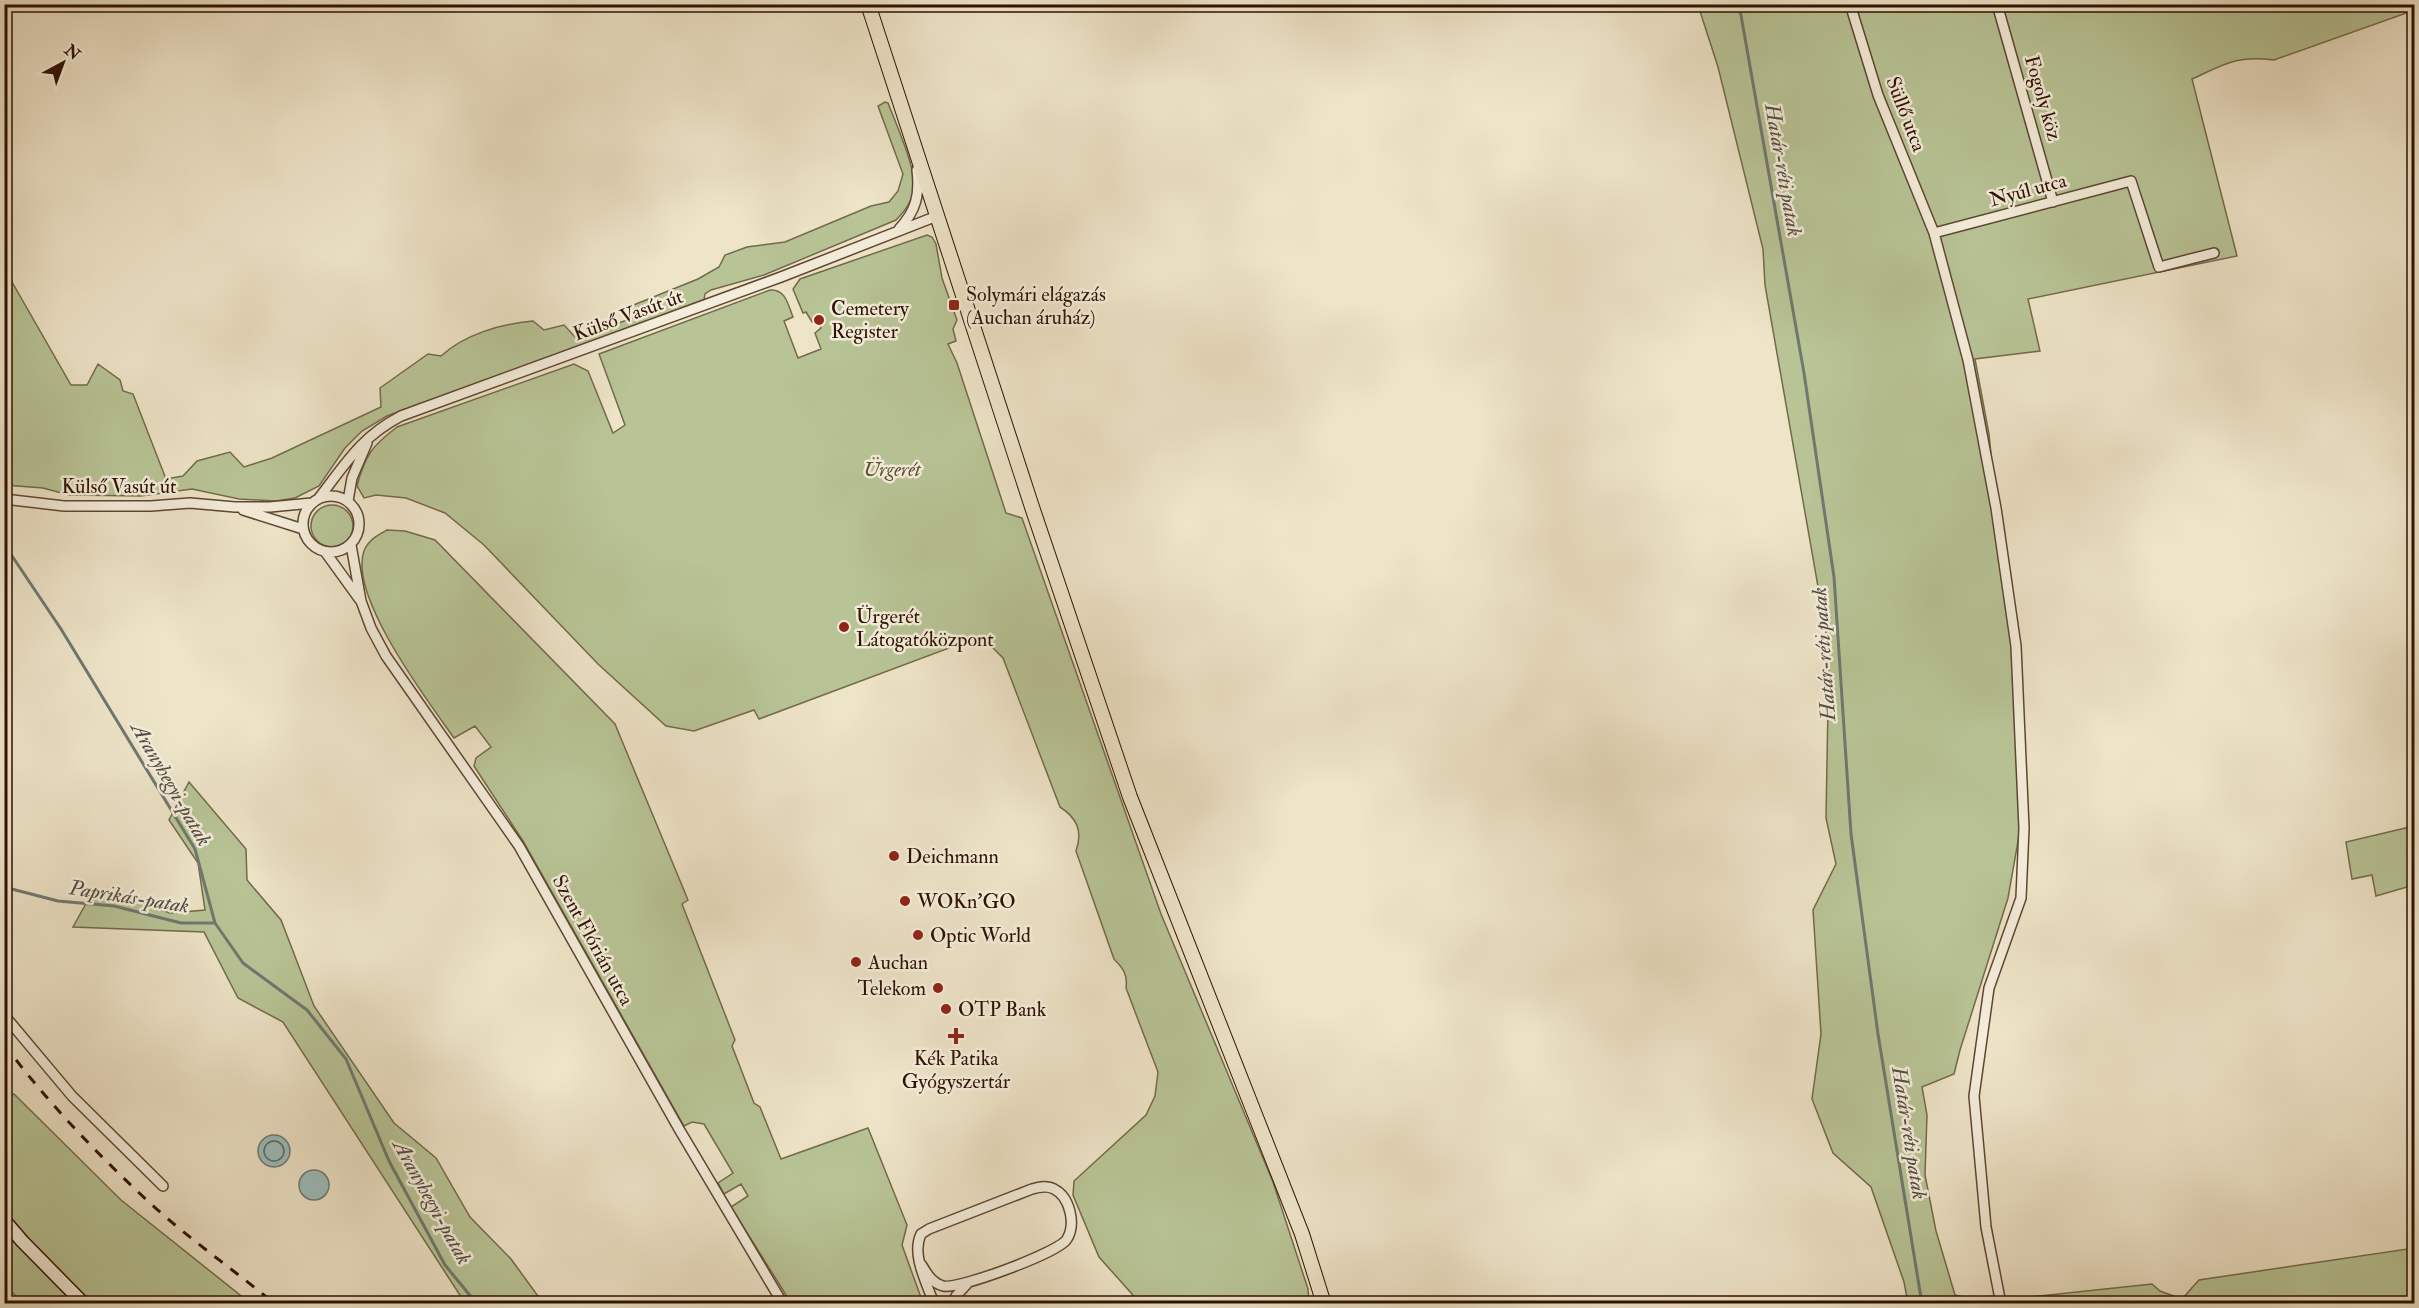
<svg xmlns="http://www.w3.org/2000/svg" width="2419" height="1308" viewBox="0 0 2419 1308" font-family="'IM FELL Double Pica',serif">
	<rect width="100%" height="100%" fill="#eee4c8"/>
	<filter id="stains"><feTurbulence type="fractalNoise" baseFrequency=".00333" numOctaves="4"/><feColorMatrix values="0 0 0 0 .2 0 0 0 0 .09 0 0 0 0 .02 0 0 0 .5 -.17"/></filter>
	<radialGradient id="worn" r=".72"><stop offset=".6" stop-color="#630" stop-opacity="0"/><stop offset="1" stop-color="#630" stop-opacity=".3"/></radialGradient>
	<path fill="#b8c496" stroke="#736a4b" stroke-width="1.5" d="M1698 5H2414V14L2409 12 2274 60C2237 55 2225 64 2192 79L2237 256 2028 299 2040 351 1975 359 1989 434 1996 505 2012 606 2020 830 2008 898 1960 1050 1954 1074 1922 1087 1927 1115 1925 1175 1936 1231 1955 1295 1989 1303H1908L1904 1282 1871 1187 1833 1153 1812 1099 1821 1034 1813 910 1836 864 1826 818 1829 649 1765 285 1763 249 1718 67Z
		M885 102 888 103C896 124 916 168 914 188 912 202 905 211 896 220L764 275 711 290 705 294 704 300 387 416 362 431 345 448 319 486 295 498 276 501 239 499 192 489 141 496 69 495 43 488 5 485 4 268 71 385H87L98 364 120 380 123 391 133 394 166 479 183 476 197 461 230 452 244 467 272 458 381 407 380 388 428 354 441 356C465 334 501 324 533 321L544 330 564 325 576 338 633 318 631 306 698 279 719 267 725 255 747 247 785 242 871 206 889 202 898 191 903 174 878 106Z
		M927 235 932 237 936 244 942 278 957 320 953 329 956 341 948 344 957 363 1006 513 1022 518 1161 914 1273 1182 1308 1289 1309 1303H1140L1099 1257 1073 1195 1074 1181 1146 1115 1155 1096 1158 1072 1126 988C1128 975 1123 968 1114 959L1076 851C1083 831 1077 818 1060 807L1003 658 981 636 759 719 754 710 694 731 666 726 598 664 484 545 445 513 406 498 376 495 364 498 357 486C365 455 372 446 397 427L574 364 588 371 613 433 625 425 599 354 770 290C786 289 788 305 793 317L784 321 798 358 821 349 815 333 821 328 819 322H812L806 312 803 313 793 289 800 279Z
		M311 526a21 21 0 1 1 42 0a21 21 0 1 1-42 0Z
		M387 530 405 531 435 540 615 724 688 900 682 904 735 1040 732 1046 754 1103 760 1107 781 1159 868 1128 907 1225 902 1245 923 1303H791L731 1207 748 1196 741 1184 724 1194 718 1183 733 1173 704 1124 692 1122 684 1126 523 841 474 766 476 758 491 747 475 726 454 738C428 701 348 596 364 551 368 540 378 535 387 530Z
		M189 782 246 849 247 880 281 920 314 1006 394 1123 436 1158 470 1217 511 1259 543 1303H465L283 1022 238 998 204 932 73 927 93 891 119 895 170 913 205 910 198 863 169 820Z
		M2414 826V885L2376 896 2372 875 2352 879 2346 842Z
		M14 1094 121 1200 250 1303H23L5 1285 4 1101Z
		M2414 1248V1303H2020V1298L2152 1284 2160 1291 2182 1299 2199 1280Z"/>
	<path fill="#9bbdbd" stroke="#6f7871" stroke-width="1.5" d="M258 1151a16 16 0 1 1 32 0a16 16 0 1 1-32 0Z
		M299 1185a15 15 0 1 1 30 0a15 15 0 1 1-30 0Z"/>
	<g fill="none" stroke-linecap="round" stroke-linejoin="round">
		<path stroke="#64675e" stroke-width="1.5" d="M264 1151a10 10 0 1 1 20 0a10 10 0 1 1-20 0Z"/>
		<path stroke="#6f7871" stroke-width="3" d="M1739 4 1804 373 1834 577 1851 834 1878 1034 1922 1304
			M4 544 61 629 195 849 215 923 243 963 307 1010 346 1059 389 1161 445 1265 477 1304
			M4 887 58 901 114 906 181 923H214"/>
		<g stroke="#5e4632" stroke-width="12">
			<path id="street" d="M1850 4 1878 95 1934 233 1968 360 1996 508 2016 646 2024 828 2021 898 1989 988 1974 1096 1986 1227 2001 1304
				M1997 4 2053 202
				M899 229C916 211 920 195 917 170
				M1934 233 2131 181 2159 267 2214 253
				M303 524a28 28 0 1 1 56 0a28 28 0 1 1-56 0Z
				M319 498C346 463 361 437 401 416L781 277 937 216
				M4 499 64 506H151L190 503 235 507H270L312 503
				M348 501 352 478 367 443
				M243 510 303 529
				M351 545 361 601 371 628 386 656 519 846 679 1129 783 1304
				M326 553 360 600
				M4 1015 72 1096 163 1186
				M921 1264C927 1274 932 1283 943 1286 958 1290 1060 1252 1067 1239 1076 1224 1070 1197 1054 1189 1047 1185 1039 1187 1032 1189L929 1229 921 1234C911 1255 927 1283 934 1304
				M953 1304 956 1296 967 1284"/>
		</g>
		<g stroke="#2e1100" stroke-width="15">
			<path id="secondary" d="M4 1220 22 1241 84 1304"/>
		</g>
		<g stroke="#2e1100" stroke-width="16">
			<path id="primary" d="M868 4 1032 507 1130 797 1302 1234 1324 1304"/>
		</g>
		<use href="#street" stroke="#f4eddb" stroke-width="9"/>
		<use href="#secondary" stroke="#f4eddb" stroke-width="12"/>
		<use href="#primary" stroke="#eee4c8" stroke-width="14"/>
		<path stroke="#2e1100" stroke-width="3" stroke-dasharray="10 10" stroke-linecap="butt" d="M4 1044C47 1102 97 1154 150 1203 189 1239 234 1270 275 1304"/>
	</g>
	<g fill="#8f2418" stroke="#f4eddb" stroke-width="2">
		<rect x="948" y="299" width="12" height="12" rx="3"/>
		<circle cx="819" cy="320" r="6"/>
		<circle cx="844" cy="627" r="6"/>
		<circle cx="894" cy="856" r="6"/>
		<circle cx="905" cy="901" r="6"/>
		<circle cx="918" cy="935" r="6"/>
		<circle cx="856" cy="962" r="6"/>
		<circle cx="938" cy="988" r="6"/>
		<circle cx="946" cy="1009" r="6"/>
		<path d="M953 1027h6v6h6v6h-6v6h-6v-6h-6v-6h6z"/>
	</g>
	<g text-anchor="middle" dominant-baseline="central" stroke-width="5" stroke-linejoin="round" paint-order="stroke">
		<g font-size="20" fill="#2e1100" stroke="#f4eddb">
			<text transform="translate(2043 98) rotate(74)">Fogoly köz</text>
			<text transform="translate(1906 114) rotate(69)">Süllő utca</text>
			<text transform="translate(2028 190) rotate(-15)">Nyúl utca</text>
			<text transform="translate(628 315) rotate(-20)">Külső Vasút út</text>
			<text x="119" y="486">Külső Vasút út</text>
			<text transform="translate(593 940) rotate(61)">Szent Flórián utca</text>
		</g>
		<g font-size="20" fill="#2e1100" stroke="#f4eddb" text-anchor="start">
			<text x="966" y="294">Solymári elágazás<tspan x="966" dy="23">(Auchan áruház)</tspan></text>
			<text x="831" y="308">Cemetery<tspan x="831" dy="23">Register</tspan></text>
			<text x="856" y="616">Ürgerét<tspan x="856" dy="23">Látogatóközpont</tspan></text>
			<text x="906" y="856">Deichmann</text>
			<text x="917" y="901">WOKn'GO</text>
			<text x="930" y="935">Optic World</text>
			<text x="868" y="962">Auchan</text>
			<text x="926" y="988" text-anchor="end">Telekom</text>
			<text x="958" y="1009">OTP Bank</text>
			<text x="956" y="1058" text-anchor="middle">Kék Patika<tspan x="956" dy="23">Gyógyszertár</tspan></text>
		</g>
		<g font-size="20" font-style="italic" fill="#5e5034" stroke="#f4eddb">
			<text x="892" y="469">Ürgerét</text>
		</g>
		<g font-size="21" font-style="italic" fill="#544d42" stroke="#f4eddb">
			<text transform="translate(1783 170) rotate(80)">Határ-réti patak</text>
			<text transform="translate(1824 654) rotate(-94)">Határ-réti patak</text>
			<text transform="translate(171 784) rotate(60)">Aranyhegyi-patak</text>
			<text transform="translate(129 897) rotate(9)">Paprikás-patak</text>
			<text transform="translate(1909 1133) rotate(81)">Határ-réti patak</text>
			<text transform="translate(432 1202) rotate(61)">Aranyhegyi-patak</text>
		</g>
	</g>
	<rect width="2419" height="1308" fill="none" stroke="#eee4c8" stroke-width="24"/>
	<rect x="6" y="6" width="2407" height="1296" fill="none" stroke="#2e1100" stroke-width="3"/>
	<rect x="12" y="12" width="2395" height="1284" fill="none" stroke="#2e1100" stroke-width="1.5"/>
	<g transform="translate(63 63) rotate(41)" stroke="#f4eddb" stroke-width="4.5" paint-order="stroke">
	<path d="M0-4.5L10 22L0 15L-10 22Z" fill="#2e1100"/>
	<text y="-9" font-size="16" font-weight="bold" text-anchor="middle" fill="#2e1100">N</text>
	</g>
	<rect width="100%" height="100%" filter="url(#stains)"/>
	<rect width="100%" height="100%" fill="url(#worn)"/>
</svg>
